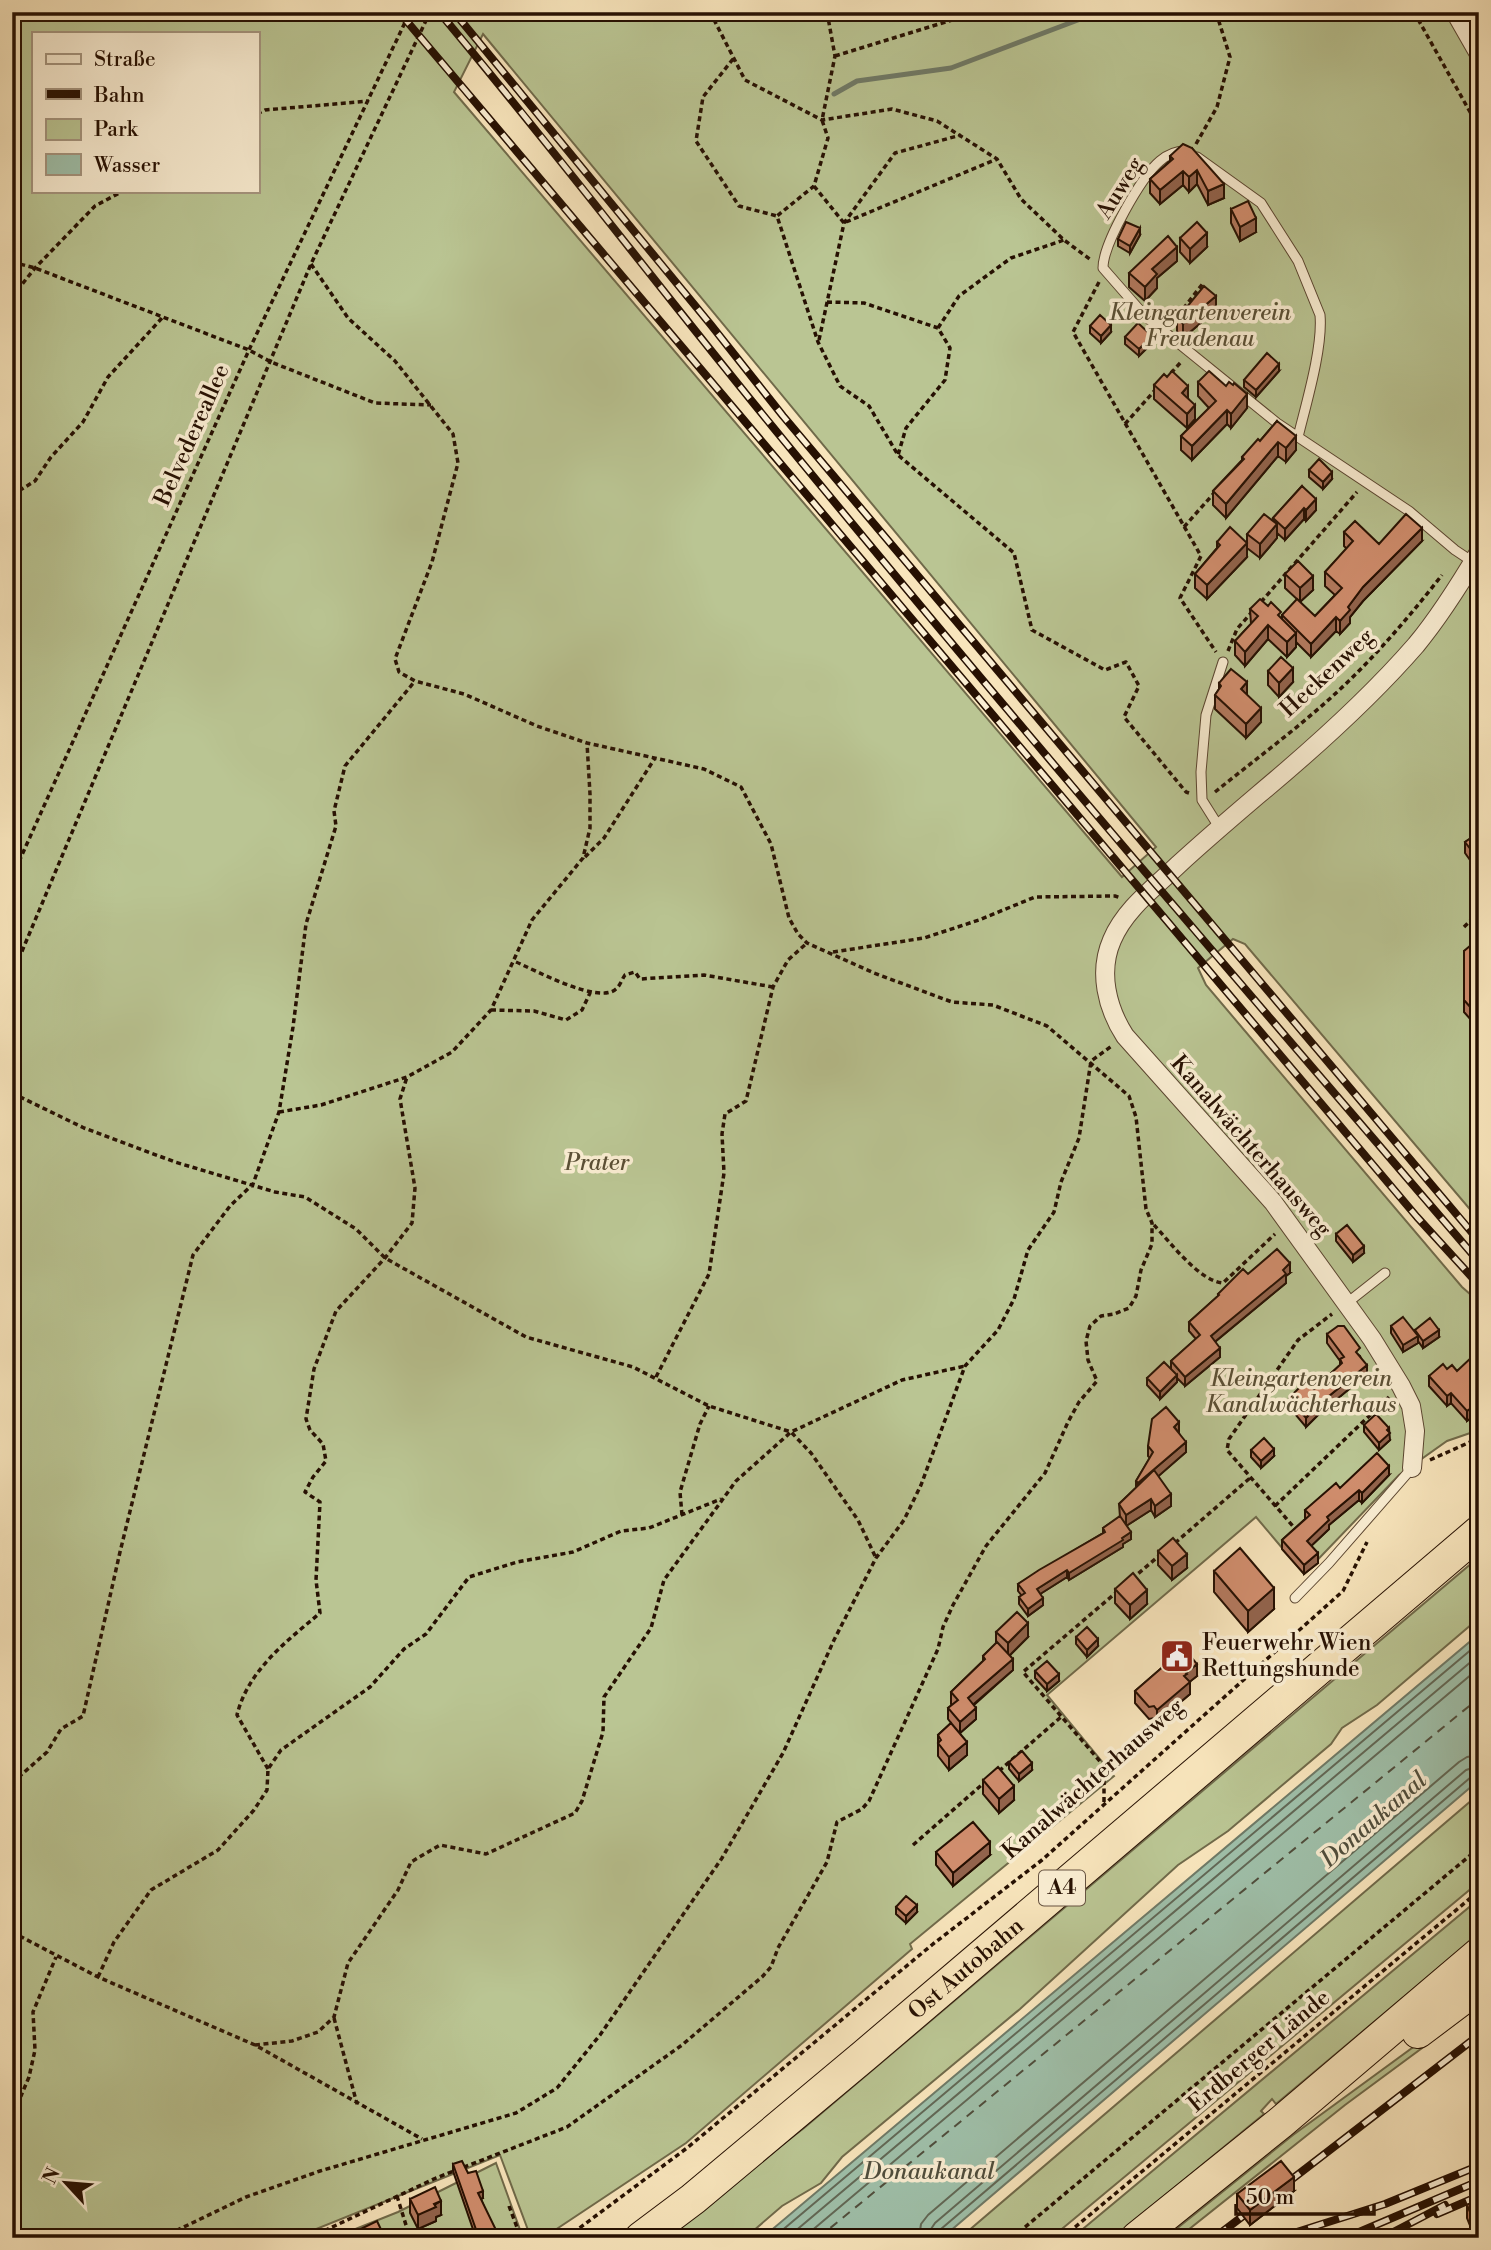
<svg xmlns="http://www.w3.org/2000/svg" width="1491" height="2250" viewBox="0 0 1491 2250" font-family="'Libre Bodoni',serif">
	<rect width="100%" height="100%" fill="#f8e5bc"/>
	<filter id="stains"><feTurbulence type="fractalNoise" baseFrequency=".00286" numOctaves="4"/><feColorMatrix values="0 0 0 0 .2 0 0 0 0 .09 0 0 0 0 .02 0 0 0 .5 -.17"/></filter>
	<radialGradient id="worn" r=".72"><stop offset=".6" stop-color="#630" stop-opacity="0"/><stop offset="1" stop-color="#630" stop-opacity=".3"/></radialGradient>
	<path fill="#bac593" stroke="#706a4a" stroke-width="2" fill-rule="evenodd" d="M12 12H1479V1220L1245 944 1233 939 1198 968 1206 985 1462 1287 1479 1302V1430L1447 1441 1399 1475 1304 1574 1256 1517 1047 1695 1114 1776 910 1944 912 1949 686 2143 543 2238H531L500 2155 294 2238H12ZM33 33H257V191H33ZM483 34 1156 847 1122 877 454 92Z
		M1479 1557V1618L1377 1705 1342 1728 1331 1744 1228 1831 1178 1865 1020 2009 842 2157 821 2183 782 2206 745 2238H663L804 2128Z
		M1479 1794V1882L1051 2238H960Z
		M1479 1899V1934L1276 2104 1272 2099 1261 2111 1264 2114 1113 2238H1072Z
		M1479 1999V2006L1345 2105 1178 2238H1165L1293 2135Z
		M496 2163 523 2238H333L398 2212Z"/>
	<path fill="#9fc0aa" stroke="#6f7a67" stroke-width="2" d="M1479 1634V1780L942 2238H762Z"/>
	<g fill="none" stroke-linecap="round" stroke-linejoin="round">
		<path stroke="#626856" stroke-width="2" d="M773 2238 1479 1643
			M787 2238 1479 1655
			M803 2238 1479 1668
			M919 2238 921 2224 928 2215 1459 1762 1467 1757 1479 1755
			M929 2238 931 2229 935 2223 1466 1770 1479 1766
			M938 2238 941 2229 1471 1777 1479 1775"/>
		<path stroke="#6f7a67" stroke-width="5" d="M834 94 857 81 951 68 1099 12"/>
		<path stroke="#504e3d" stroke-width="2" stroke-dasharray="9 7" stroke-linecap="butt" d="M818 2238 1479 1698"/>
		<g stroke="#5a4530" stroke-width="11">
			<path id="lane" d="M1185 151C1175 151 1167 155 1160 161 1141 177 1103 244 1103 268L1145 316 1277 423 1409 511 1455 550 1473 562
				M1197 157 1261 203 1298 261 1320 315C1323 348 1306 404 1298 437
				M1219 827 1202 800 1201 772 1206 715 1223 662
				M1347 1303 1385 1273
				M1295 1598 1329 1563 1412 1468"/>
		</g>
		<g stroke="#5a4530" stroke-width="20">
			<path id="street" d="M1455 12 1479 54
				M1412 1468 1415 1431 1411 1406 1401 1386 1372 1339 1273 1202 1125 1036C1107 1008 1098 972 1112 940 1125 909 1154 888 1178 865 1204 841 1231 818 1258 795 1312 750 1370 698 1416 645 1440 616 1460 584 1479 552"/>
		</g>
		<g stroke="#261002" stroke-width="34">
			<g id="highway">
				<path d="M1418 2032 1479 1986"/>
				<path id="s1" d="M641 2238 693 2199 865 2055 1479 1532"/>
				<path d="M1137 2238 1280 2123 1479 1954"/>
			</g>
		</g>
		<path stroke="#261002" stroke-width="3.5" stroke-dasharray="5 3.5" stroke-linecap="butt" d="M710 12 745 80 822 120 892 109 937 121 997 159 1021 199 1064 240 1091 260
			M827 12 835 56 822 120 828 138 814 186 777 216 818 342 840 386 869 406 898 455 1014 553 1032 630 1105 670 1126 662 1139 686 1124 717 1186 792 1189 793
			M1414 12 1479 128
			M835 56 978 12
			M733 59 703 97 696 141 739 206 777 216
			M257 114 265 110 369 101
			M1196 144 1217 107 1230 57 1216 12
			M814 186 844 223
			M846 222 997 159
			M12 262 35 268 249 350 271 362 375 403 431 405
			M1099 282 1073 332 1201 556 1180 598 1216 652
			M12 297 35 268 95 206 123 191
			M827 302 864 303 938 328 950 348 945 380 906 428 898 455
			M1173 322 1204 282
			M938 328 959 296 1011 258 1064 240
			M819 340 844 223 895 153 961 135
			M1171 373 1182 361
			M1125 424 1156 389
			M12 495 35 481 51 457 83 422 108 377 162 318
			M1184 527 1215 492
			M1261 602 1357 492
			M1228 651 1237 629 1251 613
			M1215 792C1252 762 1290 734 1325 703 1368 665 1406 621 1442 575
			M585 857 604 838 655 758
			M12 877 249 350 410 12
			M1464 927 1479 912
			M833 952 924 938 979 920 1035 897 1115 896 1121 898
			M516 962C535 970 599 1005 616 989 620 986 622 979 625 975L635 972 640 979 704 975 773 987
			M12 975 311 264 430 12
			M491 1010 534 1011 566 1020 582 1010 590 993
			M12 1093 84 1128 175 1162 275 1192 305 1197 356 1229 385 1258 526 1337 633 1367 709 1406 791 1432 811 1453 858 1520 876 1558
			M279 1112 321 1105 407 1077 452 1052 491 1010 532 920 583 858 590 828V794L587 743
			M1154 1225C1170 1242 1199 1281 1223 1283L1275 1234
			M656 1377 709 1274 724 1173 722 1134 725 1114 746 1101 773 987 788 960 807 943
			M1430 1460 1479 1438
			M1275 1506 1389 1397
			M682 1515 680 1492 700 1424 709 1406
			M1298 1532 1227 1450 1229 1439 1298 1340 1332 1314
			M1175 1543 1250 1478
			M1132 1579 1161 1554
			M268 1769 237 1715C248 1670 287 1641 320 1613L316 1580 320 1502 305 1492 313 1477 326 1461 323 1444 310 1430 306 1419 314 1369 336 1311 385 1258 412 1223 415 1188 400 1099 407 1077
			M999 1771 1061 1717
			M12 1783 47 1752 61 1729 83 1716 120 1552 193 1255 230 1206 253 1184 279 1112 293 1027 306 924 336 826 334 811 345 766 415 681
			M1104 1802V1766L1023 1672 1118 1591
			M913 1845 985 1782
			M12 1932 98 1977 255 2045 422 2139
			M98 1977 114 1942 151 1890 218 1850 254 1810 267 1790 268 1769 281 1750 370 1687 404 1649 426 1634 469 1577 517 1562 573 1552 621 1531 649 1528 721 1499
			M334 2018 357 2104
			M255 2045 292 2041 318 2032 334 2017 348 1963 398 1890 411 1862 440 1845 486 1854 575 1813 582 1801 603 1732 604 1697 651 1628 664 1580 736 1481 791 1432 902 1380 965 1366
			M12 2100 21 2096 29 2077 35 2050 33 2012 56 1957
			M397 2196 410 2238
			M509 2206 521 2238
			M161 2238 246 2197 320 2171 516 2113 557 2088 600 2035 722 1858 783 1753 834 1640 876 1558 904 1520 921 1485 965 1366 998 1330 1014 1299 1028 1250 1054 1212 1061 1182 1079 1138 1091 1061 1113 1045
			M309 2238 436 2178 567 2127 682 2045 762 1977 771 1967 778 1948 827 1862 837 1822 862 1809 869 1801 938 1649 943 1627 953 1605 986 1546 1045 1473 1068 1422 1079 1402 1097 1381 1088 1360 1086 1341 1090 1326 1101 1316 1114 1314 1129 1308 1136 1296 1141 1270 1152 1244V1223L1146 1209 1136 1117 1129 1096 1047 1026 993 1005 952 1002 874 973 807 943 798 934 789 918 771 844 741 787 704 769 587 743 537 726 464 694 415 681 399 672 395 659 432 562 458 463 453 434 395 361 348 318 311 264
			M566 2238 687 2148 933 1944 1042 1860 1343 1591 1367 1542
			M1012 2238 1479 1848
			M1062 2238 1479 1891"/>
		<use href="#lane" stroke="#faeed3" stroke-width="9"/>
		<use href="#street" stroke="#faeed3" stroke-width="18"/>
		<use href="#highway" stroke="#f8e5bc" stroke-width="32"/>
		<g stroke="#261002" stroke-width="8">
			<path id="rail" d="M399 12 1417 1217 1479 1285
				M439 12C553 148 660 289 772 426 1003 709 1242 985 1479 1262
				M454 12 711 325 783 416 1479 1241
				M1287 2183 1479 2035
				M1437 2214 1479 2196
				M1214 2238 1243 2216
				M1278 2238 1385 2204 1478 2166
				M1345 2238 1479 2181
				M1382 2238 1445 2205"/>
		</g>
		<use href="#rail" stroke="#faeed3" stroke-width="5" stroke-dasharray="16" stroke-linecap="butt"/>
	</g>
	<path fill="#b3795e" stroke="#261002" stroke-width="2" d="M1192 148 1224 198 1208 205 1197 184 1189 192 1183 185 1160 204 1150 193V179L1170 161V156Z
		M1231 209 1256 232 1240 241 1231 223Z
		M1140 235 1130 253 1118 246V239Z
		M1180 238 1207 247 1190 263 1180 252Z
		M1177 261 1157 278V288L1145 301 1129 287V273Z
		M1216 310 1183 338 1177 333V319Z
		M1090 326 1111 332 1101 343 1090 333Z
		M1125 337 1152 343 1139 356 1125 344Z
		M1279 371 1256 397 1244 387V380Z
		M1198 382 1247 408 1231 428 1227 424 1192 460 1181 450V436L1209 408 1198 396Z
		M1154 385 1188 398 1195 419 1187 428 1154 399Z
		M1277 421 1296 450 1286 462 1278 456 1226 518 1213 505V491L1242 460V457L1260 441Z
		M1309 470 1332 479 1323 489 1309 477Z
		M1302 486 1316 510 1306 521 1304 519 1285 540 1277 533V538L1260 558 1247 548V534L1273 521V518Z
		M1344 532 1379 544 1422 541 1363 601 1350 617V623L1340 634 1336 631 1311 657 1296 642V647L1287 657 1268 639 1245 666 1235 655V641L1251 624 1250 609 1281 618 1282 620V615L1315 616 1335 595 1325 586V572L1347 549 1344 546Z
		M1217 542 1247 557 1207 599 1195 588V574L1217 548Z
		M1285 574 1313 590 1300 602 1285 588Z
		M1268 671 1293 682 1279 697 1268 685Z
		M1219 683 1247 695 1261 722 1246 738 1215 709V695L1219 689Z
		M1479 826 1475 867 1465 853V842L1474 836V829Z
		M1479 943V1029L1464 1012V951Z
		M1336 1234 1364 1253 1353 1262 1336 1241Z
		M1290 1273 1286 1276V1283L1215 1342 1220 1357 1185 1386 1177 1378V1382L1160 1399 1147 1385V1378L1171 1369V1361L1196 1339 1189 1331V1322L1218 1296V1294L1248 1274Z
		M1391 1326 1415 1332V1330L1439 1337 1423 1348 1418 1341V1343L1403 1352 1391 1333Z
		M1327 1334 1360 1356 1367 1374 1318 1415 1306 1427 1289 1407V1398L1314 1389 1340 1365V1361L1327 1343Z
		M1479 1359V1412L1467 1421 1451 1403 1447 1406 1429 1386V1376L1447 1369 1457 1371Z
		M1364 1425 1390 1440 1379 1450 1364 1432Z
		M1179 1433 1186 1452 1158 1476 1171 1506 1155 1517 1151 1510 1126 1526 1131 1539 1123 1544V1547L1069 1580 1067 1577 1040 1594 1043 1605 1028 1616 1019 1604V1597L1022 1596 1018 1591V1584L1103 1533V1528L1120 1517 1119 1504 1136 1488V1481L1150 1458 1148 1456V1446Z
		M1251 1450 1274 1456 1261 1468 1251 1457Z
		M1389 1475 1362 1503 1359 1500 1329 1525V1529L1311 1546 1318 1563 1304 1574 1282 1549V1540L1305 1519V1510L1340 1488Z
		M1158 1551 1187 1568 1172 1580 1158 1565Z
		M1214 1571 1274 1609 1248 1632 1214 1592Z
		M1115 1589 1147 1604 1130 1619 1115 1603Z
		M996 1632 1028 1637 1010 1655 1013 1670 974 1705 976 1719 960 1733 967 1755 949 1770 938 1756V1735L951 1723 948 1719V1708L952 1705 951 1704V1692L983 1661V1656L996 1644Z
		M1076 1637 1098 1646 1087 1657 1076 1644Z
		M1172 1656 1197 1676 1189 1682 1190 1694 1157 1722 1154 1718 1149 1719 1135 1703V1691L1172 1659Z
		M1035 1671 1059 1681 1047 1691 1035 1678Z
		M1009 1762 1032 1770 1019 1781 1009 1769Z
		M983 1780 1014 1800 999 1813 983 1794Z
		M936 1852 990 1855 953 1886 936 1865Z
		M896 1907 917 1912 906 1923 896 1914Z
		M453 2164 468 2173 483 2198 481 2199 496 2237 493 2238H476L453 2171Z
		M1294 2191 1250 2225 1237 2208V2194Z
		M410 2199 441 2215 436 2217V2221L418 2229 410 2213Z
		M1479 2200V2238H1475L1467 2218V2205Z"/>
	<path fill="#92634c" stroke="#261002" stroke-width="2" d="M1197 170V184L1189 192V177Z
		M1183 171V185L1160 204V190Z
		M1224 184V198L1208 205V191Z
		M1256 218V232L1240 241V227Z
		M1140 228V235L1130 253V246Z
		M1207 233V247L1190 263V249Z
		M1177 247V261L1157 278V288L1145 301V287L1152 269Z
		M1216 296V310L1183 338V324Z
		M1111 325V332L1101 343V336Z
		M1152 336V343L1139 356V349Z
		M1279 364V371L1256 397V390Z
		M1188 386V400L1182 393Z
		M1247 394V408L1231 428V414Z
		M1195 405V419L1187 428V414Z
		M1227 410V424L1192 460V446Z
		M1296 436V450L1286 462V448Z
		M1278 442V456L1226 518V504Z
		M1332 472V479L1323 489V482Z
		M1316 499V510L1306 521V510Z
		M1304 508V519L1285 540V529Z
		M1277 524V538L1260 558V544Z
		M1422 528V541L1363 601 1350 617V623L1340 634V621L1348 607 1363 587Z
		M1247 543V557L1207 599V585Z
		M1313 576V590L1300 602V588Z
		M1336 617V631L1311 657V644Z
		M1268 625V639L1245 666V652Z
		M1296 633V647L1287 657V642Z
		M1293 668V682L1279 697V683Z
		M1247 682V696L1241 689Z
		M1261 708V722L1246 738V724Z
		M1479 853V864L1475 867V855Z
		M1364 1246V1253L1353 1262V1255Z
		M1290 1263V1273L1286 1276V1283L1211 1345V1336Z
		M1439 1330V1337L1423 1348V1341Z
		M1418 1336V1343L1403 1352V1345Z
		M1220 1348V1357L1185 1386V1377Z
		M1367 1365V1374L1318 1415 1306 1427V1418L1318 1405Z
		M1177 1375V1382L1160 1399V1392Z
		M1451 1393V1403L1447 1406V1396Z
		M1479 1402V1412L1467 1421V1411Z
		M1179 1422V1433L1174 1427Z
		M1389 1428 1390 1440 1379 1450V1443Z
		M1186 1442V1452L1138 1494V1483Z
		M1274 1449V1456L1261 1468V1461Z
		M1389 1466V1475L1362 1503V1493Z
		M1359 1490V1500L1329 1525V1529L1307 1550V1541L1327 1517Z
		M1171 1494V1506L1155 1517V1506Z
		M1151 1499V1510L1126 1526V1515Z
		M1131 1532V1539L1123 1544V1547L1069 1580V1573Z
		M1318 1553V1563L1304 1574V1565Z
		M1187 1554V1568L1172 1580V1566Z
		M1067 1570V1577L1037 1596V1589Z
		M1274 1588V1609L1248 1632V1611Z
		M1147 1590V1604L1130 1619V1605Z
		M1043 1598V1605L1028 1616V1609Z
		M1028 1623V1637L1008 1657V1643Z
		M1098 1639V1646L1087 1657V1650Z
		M1013 1659V1670L968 1709V1698Z
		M1197 1664V1676L1187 1684 1190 1682V1694L1157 1722V1710L1184 1676 1186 1673Z
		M1059 1674V1681L1047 1691V1684Z
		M976 1708V1719L960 1733V1722Z
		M967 1742V1755L949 1770V1757Z
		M1032 1763V1770L1019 1781V1774Z
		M1014 1786V1800L999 1813V1799Z
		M990 1842V1855L953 1886V1873Z
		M917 1905V1912L906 1923V1916Z
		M1294 2177V2191L1250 2225V2210Z
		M483 2191V2198L478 2200V2193Z
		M441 2201V2215L436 2217V2221L418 2229V2215Z
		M496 2230V2237L479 2238Z"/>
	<path fill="#d08d6d" stroke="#261002" stroke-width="2" d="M1183 144 1192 148 1224 184 1208 191 1197 170 1189 177 1183 171 1160 190 1150 179 1173 159 1170 156Z
		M1248 201 1256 218 1240 227 1231 209Z
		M1126 222 1140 228 1130 246 1118 239Z
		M1197 222 1207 233 1190 249 1180 238Z
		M1168 236 1177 247 1152 269 1157 274 1145 287 1129 273Z
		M1204 286 1216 296 1183 324 1177 319Z
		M1100 315 1111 325 1101 336 1090 326Z
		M1138 323 1152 336 1139 349 1125 337Z
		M1267 353 1279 364 1256 390 1244 380Z
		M1172 371 1188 386 1182 393 1195 405 1187 414 1154 385 1164 374 1167 377Z
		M1209 371 1226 386 1229 382 1233 385 1234 383 1247 394 1231 414 1227 410 1192 446 1181 436 1216 401 1198 382Z
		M1277 421 1296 436 1286 448 1278 442 1226 504 1213 491 1244 459 1242 457 1258 439 1260 441Z
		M1319 459 1332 472 1323 482 1309 470Z
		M1302 486 1316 499 1306 510 1304 508 1285 529 1273 518Z
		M1264 514 1277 524 1260 544 1247 534Z
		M1406 514 1422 528 1363 587 1348 607 1350 610 1340 621 1336 617 1311 644 1282 615 1297 599 1315 616 1342 588 1325 572 1353 541 1344 532 1355 521 1379 544Z
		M1230 527 1247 543 1207 585 1195 574 1220 545 1217 542Z
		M1298 561 1313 576 1300 588 1285 574Z
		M1260 599 1268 606 1271 602 1281 612 1278 615 1296 633 1287 642 1268 625 1245 652 1235 641 1258 616 1250 609Z
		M1281 657 1293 668 1279 683 1268 671Z
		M1231 669 1247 682 1241 689 1261 708 1246 724 1215 695 1221 686 1219 683Z
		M1479 826V853L1475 855 1465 842 1477 834 1474 829Z
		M1477 940 1479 943V1017L1464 1000V951Z
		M1347 1225 1364 1246 1353 1255 1336 1234Z
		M1277 1249 1290 1263 1283 1270 1286 1274 1211 1336 1220 1348 1185 1377 1171 1361 1200 1335 1189 1322 1219 1295 1218 1294 1243 1269 1248 1274Z
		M1403 1317 1418 1336 1403 1345 1391 1326Z
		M1430 1318 1439 1330 1423 1341 1415 1330Z
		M1338 1326H1344L1360 1348 1356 1352 1367 1365 1318 1405 1306 1418 1289 1398 1306 1381 1314 1389 1342 1363 1340 1359 1344 1357 1327 1334Z
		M1474 1355 1479 1359V1402L1467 1411 1451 1393 1447 1396 1429 1376 1443 1364 1447 1369 1452 1365 1457 1371Z
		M1164 1362 1177 1375 1160 1392 1147 1378Z
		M1166 1407 1179 1422 1174 1427 1186 1442 1138 1483 1136 1481 1153 1452 1148 1446 1152 1419Z
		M1376 1414 1389 1428 1387 1430 1390 1433 1379 1443 1364 1425Z
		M1264 1438 1274 1449 1261 1461 1251 1450Z
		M1377 1453 1389 1466 1362 1493 1359 1490 1327 1517 1329 1520 1307 1541 1318 1553 1304 1565 1282 1540 1310 1515 1305 1510 1336 1483 1340 1488Z
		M1154 1470 1171 1494 1155 1506 1151 1499 1126 1515 1119 1504Z
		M1120 1516 1131 1532 1122 1538 1123 1540 1069 1573 1067 1570 1037 1589 1043 1598 1028 1609 1019 1597 1025 1593 1018 1584 1039 1570 1105 1532 1103 1528Z
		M1173 1538 1187 1554 1172 1566 1158 1551Z
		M1240 1548 1274 1588 1248 1611 1214 1571Z
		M1133 1573 1147 1590 1130 1605 1115 1589Z
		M1017 1612 1028 1623 1008 1643 996 1632Z
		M1087 1627 1098 1639 1087 1650 1076 1637Z
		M997 1642 1013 1659 968 1698 976 1708 960 1722 948 1708 958 1700 951 1692 985 1659 983 1656Z
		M1183 1647 1197 1664 1186 1673 1187 1674 1184 1676 1190 1682 1157 1710 1154 1706 1149 1707 1135 1691 1173 1658 1172 1656Z
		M1047 1661 1059 1674 1047 1684 1035 1671Z
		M951 1723 967 1742 949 1757 938 1743 941 1740 938 1735Z
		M1022 1751 1032 1763 1019 1774 1009 1762Z
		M998 1767 1014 1786 999 1799 983 1780Z
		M973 1822 990 1842 953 1873 936 1852Z
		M906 1896 917 1905 906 1916 896 1907Z
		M462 2161 468 2173 476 2171 483 2191 478 2193 496 2230 479 2238 453 2164Z
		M1281 2161 1294 2177 1250 2210 1237 2194Z
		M435 2187 441 2201 434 2204 436 2207 418 2215 410 2199Z
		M1479 2200V2233L1467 2205Z
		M377 2221 385 2238H342Z"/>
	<defs>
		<g id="civic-square" transform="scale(1.75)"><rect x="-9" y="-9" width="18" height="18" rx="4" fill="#8f2418" stroke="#faeed3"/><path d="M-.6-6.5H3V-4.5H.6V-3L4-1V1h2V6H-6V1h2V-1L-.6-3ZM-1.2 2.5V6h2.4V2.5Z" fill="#fff"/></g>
	</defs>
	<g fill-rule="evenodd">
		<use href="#civic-square" x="1177" y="1656"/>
	</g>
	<g text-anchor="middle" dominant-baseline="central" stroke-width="7" stroke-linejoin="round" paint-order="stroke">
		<rect fill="#faeed3" stroke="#665341" stroke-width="2" x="1039" y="1870.5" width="46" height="35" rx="5"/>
		<g font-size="21" font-weight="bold" fill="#261002">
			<text x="1062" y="1888">A4</text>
		</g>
		<g font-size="23" fill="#261002" stroke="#faeed3">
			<text transform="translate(1120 188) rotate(-58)">Auweg</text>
			<text transform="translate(192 435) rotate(-66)">Belvedereallee</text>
			<text transform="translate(1327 673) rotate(-43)">Heckenweg</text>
			<text transform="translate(1251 1146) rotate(49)">Kanalwächterhausweg</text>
			<text transform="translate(1093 1779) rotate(-41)">Kanalwächterhausweg</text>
			<text stroke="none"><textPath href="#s1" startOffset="422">Ost Autobahn</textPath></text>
			<text transform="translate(1259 2051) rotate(-40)">Erdberger Lände</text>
		</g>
		<g font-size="23" font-style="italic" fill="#5a4f35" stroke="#faeed3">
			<text x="1200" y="313">Kleingartenverein<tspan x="1200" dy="26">Freudenau</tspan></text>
			<text x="597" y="1163">Prater</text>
			<text x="1301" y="1379">Kleingartenverein<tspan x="1301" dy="26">Kanalwächterhaus</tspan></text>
		</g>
		<g font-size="23" fill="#261002" stroke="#faeed3" text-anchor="start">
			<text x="1202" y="1643">Feuerwehr Wien<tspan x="1202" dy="26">Rettungshunde</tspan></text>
		</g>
		<g font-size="24" font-style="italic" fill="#504e3d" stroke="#faeed3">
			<text transform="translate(1374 1820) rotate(-41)">Donaukanal</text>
			<text x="929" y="2172">Donaukanal</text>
		</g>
	</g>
	<rect width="1491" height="2250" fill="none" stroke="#f8e5bc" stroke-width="42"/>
	<rect x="14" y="14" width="1463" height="2222" fill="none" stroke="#261002" stroke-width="3.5"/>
	<rect x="21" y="21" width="1449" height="2208" fill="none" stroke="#261002" stroke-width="2"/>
	<rect x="32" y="32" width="228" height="161" fill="#faeed3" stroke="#a5957f" stroke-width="2"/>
	<rect x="46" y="54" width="35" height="10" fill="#faeed3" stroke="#a5957f" stroke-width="2"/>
	<text x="94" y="66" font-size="21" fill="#261002">Straße</text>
	<rect x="46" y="89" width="35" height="10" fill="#261002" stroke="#a5957f" stroke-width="2"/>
	<text x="94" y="102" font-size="21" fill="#261002">Bahn</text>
	<rect x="46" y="119" width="35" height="21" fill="#bac593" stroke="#a5957f" stroke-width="2"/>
	<text x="94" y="136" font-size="21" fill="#261002">Park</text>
	<rect x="46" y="154" width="35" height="21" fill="#9fc0aa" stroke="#a5957f" stroke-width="2"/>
	<text x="94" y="172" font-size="21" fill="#261002">Wasser</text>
	<g transform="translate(66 2183) rotate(296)" stroke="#faeed3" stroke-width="5" paint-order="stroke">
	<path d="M0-5L12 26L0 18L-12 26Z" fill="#261002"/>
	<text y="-10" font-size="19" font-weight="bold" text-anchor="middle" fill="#261002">N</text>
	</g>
	<path d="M1236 2204v10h138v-10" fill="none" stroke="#261002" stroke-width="3.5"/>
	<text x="1246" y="2204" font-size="21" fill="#261002" stroke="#faeed3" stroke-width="5" paint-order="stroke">50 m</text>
	<rect width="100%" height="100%" filter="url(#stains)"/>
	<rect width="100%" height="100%" fill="url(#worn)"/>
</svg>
